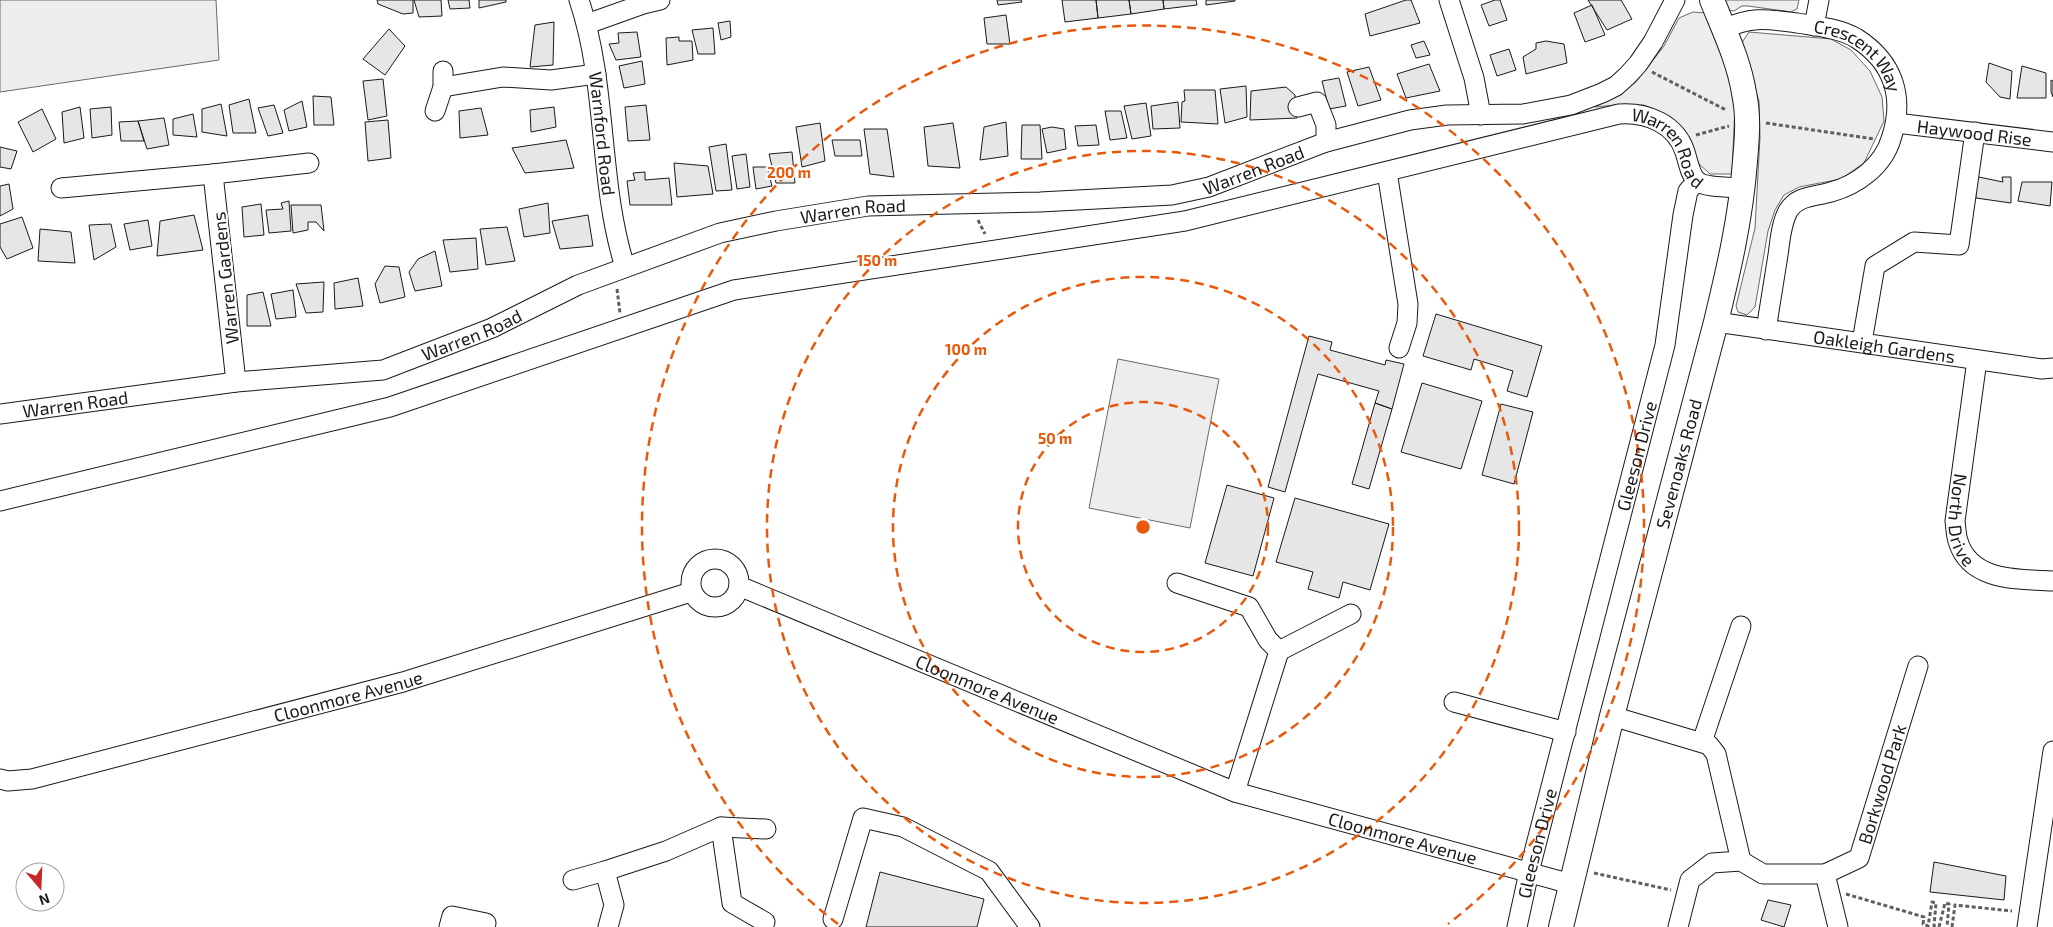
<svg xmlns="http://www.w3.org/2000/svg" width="2053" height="927" viewBox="0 0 2053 927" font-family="'Exo 2',sans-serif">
	<rect width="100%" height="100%" fill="#fff"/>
	<path fill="#ededed" stroke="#6a6a6a" d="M0 0H216L219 60 0 92Z
		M1721 0H1799L1797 9 1791 12 1748 6H1742L1734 11 1728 10Z
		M1693 12 1705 13 1724 60 1735 104 1732 174H1710L1699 164 1690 141 1680 126 1663 113 1644 105H1616L1595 107 1618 95 1636 82 1664 46 1679 18Z
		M1749 32 1831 39 1851 50 1870 71 1882 97 1884 121 1864 163 1841 179 1799 187 1784 195 1775 210 1768 231 1755 307 1747 315 1738 312 1736 306 1755 228 1760 137 1759 101 1741 44Z
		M1118 359 1219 379 1190 528 1089 508Z"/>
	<path fill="#e6e6e6" stroke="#1a1a1a" d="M377 0H413V13L403 14 378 4Z
		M414 0H441L442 16 419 17Z
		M448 0H469L470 8 450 9Z
		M479 0H506V2L479 8Z
		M997 0H1021L1022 2 998 5Z
		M1062 0H1096L1098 18 1065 22Z
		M1096 0H1129L1131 14 1098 18Z
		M1129 0H1163L1164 9 1131 14Z
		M1163 0H1196L1197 5 1164 9Z
		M1206 0H1235V1L1206 5Z
		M1406 0H1411L1420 23 1370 36 1365 14Z
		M1495 0H1500L1507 20 1489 26 1481 5Z
		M1588 0H1621L1632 19 1607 30Z
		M1592 5 1605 35 1585 42 1574 13Z
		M1006 15 1010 44H987L984 18Z
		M730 21 731 37 721 40 718 23Z
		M554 22 553 65 530 67 535 25Z
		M713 28 715 54H698L692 30Z
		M389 29 405 46 385 75 363 59Z
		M637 32 641 57 616 60 609 44 619 43 618 33Z
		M679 37V41H692L693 60 667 65 666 38Z
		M1424 41 1430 55 1416 58 1411 45Z
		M1546 41 1564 44 1567 63 1526 74 1523 57 1536 49V43Z
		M1509 49 1516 70 1497 76 1490 55Z
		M642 61 645 84 624 88 619 66Z
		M1989 63 2012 71 2010 99 2000 97 1986 82Z
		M1429 64 1440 91 1406 98 1397 74Z
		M2022 66 2046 73V98H2017Z
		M1369 67 1381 100 1358 106 1347 72Z
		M1339 78 1346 106 1329 109 1322 81Z
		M383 79 387 116 368 120 363 81Z
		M2051 80 2053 81V97L2051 92Z
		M1246 86 1247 117 1225 123 1220 89Z
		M1286 87 1295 95 1297 118 1250 120 1251 91Z
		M1184 90H1215L1218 124 1181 122 1182 102 1185 101Z
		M313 96 331 97 334 125H314Z
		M249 99 256 133H233L229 105Z
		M302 101 307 127 289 131 284 110Z
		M1178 102 1180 128 1153 129 1151 106Z
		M1146 103 1151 136 1132 139 1124 106Z
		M221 104 227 136 202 132V109Z
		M274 105 283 133 268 136 258 108Z
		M646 105 650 140 628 141 625 107Z
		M80 107 84 138 64 143 62 112Z
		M111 107 112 135 92 138 90 109Z
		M554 107 556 127 531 132 530 110Z
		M481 108 488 135 460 138 459 111Z
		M42 109 56 139 33 152 18 122Z
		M1105 111H1121L1127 138 1110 140Z
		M193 114 197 137 173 135V119Z
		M164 118 169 145 147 149 138 121Z
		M388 120 391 158 368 161 365 122Z
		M138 121 144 141H121L119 122Z
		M1006 122 1008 156 980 160 984 127Z
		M820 123 825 161 802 167 796 127Z
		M953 123 960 168 928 166 924 127Z
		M1022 125H1040L1042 159H1021Z
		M1096 125 1099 145 1078 146 1075 126Z
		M1052 127 1064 129 1066 149 1047 153 1042 129Z
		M864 129H887L894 177 870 174Z
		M566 140 574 168 525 173 512 148Z
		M832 140H860L862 156H835Z
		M726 144 732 190 716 191 709 147Z
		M0 147 17 151 11 169 0 167Z
		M792 152 795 183H776L769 154Z
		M746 154 750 187 737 189 732 156Z
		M674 163 708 166 713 194 677 197Z
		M753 167H767L772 186 756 189Z
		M645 172V180L669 178 672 205H630L627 181 635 180 633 173Z
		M1974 176 2003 182 2002 177H2011V203L1976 198Z
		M2022 182H2052L2050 206 2018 201Z
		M9 184 13 209 0 216V186Z
		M289 201 291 231 269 233 266 210 283 209 281 203Z
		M548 203 550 233 524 237 519 209Z
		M261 204 264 235 244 237 242 207Z
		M291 205H321L324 231 316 222H308V230L293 233Z
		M194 215 203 250 157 256 160 221Z
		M588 215 593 246 560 249 552 221Z
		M22 217 33 248 7 259 0 247V224Z
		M148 220 152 246 130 250 124 224Z
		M111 224 116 247 94 260 89 225Z
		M507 227 515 261 486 265 480 229Z
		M40 229 71 232 75 263 38 261Z
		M476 238 478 269 450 272 443 240Z
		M435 251 442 286 415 291 409 272 418 259Z
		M385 266 399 267 405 297 380 303 375 284Z
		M358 278 363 306 335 309 334 283Z
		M324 282 323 312 306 313 296 284Z
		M293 290 296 317 276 319 271 294Z
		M263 292 271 326H247V295Z
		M1436 314 1542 346 1527 397 1507 391 1513 371 1474 359 1471 370 1423 356Z
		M1309 336 1332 342 1330 350 1385 365 1386 360 1404 364 1392 409 1375 403 1379 391 1318 374 1285 492 1268 487Z
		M1422 383 1482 401 1461 469 1401 452Z
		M1375 403 1392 409 1369 489 1352 484Z
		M1501 404 1533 412 1514 484 1482 475Z
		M1227 485 1274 498 1253 576 1205 563Z
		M1295 498 1389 524 1370 590 1343 582 1339 598 1308 589 1313 572 1276 562Z
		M1934 862 2006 876 2004 900 1930 892Z
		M880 872 984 899 977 927H866Z
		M1768 900 1791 905 1784 927 1761 920Z"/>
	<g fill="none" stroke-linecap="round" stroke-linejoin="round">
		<g stroke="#1a1a1a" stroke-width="21">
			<g id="minor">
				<path id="s1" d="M579 0C608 86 598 182 625 267"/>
				<path d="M1449 0 1474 78 1481 115"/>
				<path d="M587 24 643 4 660 0"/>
				<path d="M1814 26 1819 0"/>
				<path id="s2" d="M1723 29C1753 16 1766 19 1797 23 1816 26 1839 28 1856 38 1894 62 1905 98 1891 139 1883 166 1857 185 1831 192 1815 197 1798 195 1788 211 1781 224 1780 241 1778 255 1774 280 1770 305 1766 330"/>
				<path d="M443 87 503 77 551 80 596 74"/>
				<path d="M1298 107 1317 102 1326 125V142"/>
				<path d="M435 111 443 87V71"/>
				<path id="s3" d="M1896 123 2053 142"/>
				<path d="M1387 172 1408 304 1407 323 1399 348"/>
				<path d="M61 188 213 174"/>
				<path id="s4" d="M1716 322 2042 369 2053 368"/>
				<path d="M1862 342 1875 266 1914 242 1959 245 1975 132"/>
				<path id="s5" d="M1977 360 1955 521C1956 528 1956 535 1958 541 1970 582 2019 579 2053 581"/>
				<path d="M236 382 213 174 309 163"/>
				<path id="s6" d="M0 414 236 382 383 370 492 328 578 285 720 233 776 221 868 206 1040 202 1172 195 1209 187 1326 142 1410 120 1447 115 1523 114 1571 105 1602 93 1616 86 1627 76 1638 64 1653 42 1675 0"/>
				<path id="s7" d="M0 501 390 407 734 290 1185 221 1619 114C1647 112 1676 124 1685 152 1688 161 1690 175 1697 181 1705 188 1732 187 1743 188"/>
				<circle cx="715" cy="583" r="24"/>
				<path d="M1177 583 1249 607 1268 640 1279 651 1351 614"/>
				<path id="s8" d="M739 586 1235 792 1571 884"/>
				<path d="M1454 702 1566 732"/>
				<path id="s9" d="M1612 716 1709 745 1716 754 1741 861 1763 874H1825L1859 858 1918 666"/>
				<path d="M1702 742 1741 626"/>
				<path id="s10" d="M0 779 8 781 32 779 403 682 691 592"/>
				<path d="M1235 792 1279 651"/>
				<path d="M721 827 732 903 765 922"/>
				<path d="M1825 874 1838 927"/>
				<path d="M573 880 605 871"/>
				<path d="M833 919 863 818 903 827 989 871 1030 927"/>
				<path d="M449 927 452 916 486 923"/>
				<path d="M608 927 614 905 605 871 666 851 721 827 766 829"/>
				<path id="s11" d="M1517 927 1529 872 1665 345 1683 215 1688 191 1697 181"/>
				<path d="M1678 927 1690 880 1712 863 1741 861"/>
				<path d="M2027 927 2053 751"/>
			</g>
		</g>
		<g stroke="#1a1a1a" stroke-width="26">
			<g id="major">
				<path id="s12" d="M1561 927 1612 716 1716 322C1729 268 1741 217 1745 161 1747 138 1749 116 1744 93 1739 61 1724 30 1712 0"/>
			</g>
		</g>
		<path stroke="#5f5f5f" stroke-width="3" stroke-dasharray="4 2.5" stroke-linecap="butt" d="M1652 72 1726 110
			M1766 123 1874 139
			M1696 135 1729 126
			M978 220 985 234
			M617 289 620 313
			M1594 873 1671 890
			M1846 894 1924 917 1923 924 1928 926 1932 902 1936 903 1934 926 1937 927
			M1939 927 1945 903 1949 904 1947 927
			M1952 927 1955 905 2012 911"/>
		<use href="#minor" stroke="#fff" stroke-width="19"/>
		<use href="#major" stroke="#fff" stroke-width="24"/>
	</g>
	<g fill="none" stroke="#e8590c" stroke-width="2.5" stroke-dasharray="9 6">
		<circle cx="1143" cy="527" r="125"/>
		<circle cx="1143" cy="527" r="250"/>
		<circle cx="1143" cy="527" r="376"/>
		<path d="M838 924A501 501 0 1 1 1448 924"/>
	</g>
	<g text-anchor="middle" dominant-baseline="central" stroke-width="4" stroke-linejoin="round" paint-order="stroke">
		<g font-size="18" fill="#1a1a1a" stroke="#fff">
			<text stroke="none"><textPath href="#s2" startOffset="149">Crescent Way</textPath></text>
			<text stroke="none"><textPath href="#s3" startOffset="79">Haywood Rise</textPath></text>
			<text stroke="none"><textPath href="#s1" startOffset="136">Warnford Road</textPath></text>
			<text stroke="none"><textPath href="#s7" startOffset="1734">Warren Road</textPath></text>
			<text stroke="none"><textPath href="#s6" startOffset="1290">Warren Road</textPath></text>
			<text stroke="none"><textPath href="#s6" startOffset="885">Warren Road</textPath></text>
			<text transform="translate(225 278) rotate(-96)">Warren Gardens</text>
			<text stroke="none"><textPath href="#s6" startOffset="481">Warren Road</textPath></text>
			<text stroke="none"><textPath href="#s4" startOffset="170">Oakleigh Gardens</textPath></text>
			<text stroke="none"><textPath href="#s6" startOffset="76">Warren Road</textPath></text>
			<text stroke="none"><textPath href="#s11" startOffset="486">Gleeson Drive</textPath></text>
			<text stroke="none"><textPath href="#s12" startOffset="478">Sevenoaks Road</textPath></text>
			<text stroke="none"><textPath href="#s5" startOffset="162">North Drive</textPath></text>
			<text stroke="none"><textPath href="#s8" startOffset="269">Cloonmore Avenue</textPath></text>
			<text stroke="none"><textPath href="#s10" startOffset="359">Cloonmore Avenue</textPath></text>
			<text stroke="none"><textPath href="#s9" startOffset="425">Borkwood Park</textPath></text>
			<text stroke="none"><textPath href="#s8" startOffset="711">Cloonmore Avenue</textPath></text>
			<text stroke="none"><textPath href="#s11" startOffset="86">Gleeson Drive</textPath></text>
		</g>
	</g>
	<circle cx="1143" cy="527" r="8" fill="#e8590c" stroke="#fff" stroke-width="2.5"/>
	<g font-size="15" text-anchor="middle" font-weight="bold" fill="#e8590c" stroke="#fff" stroke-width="4" stroke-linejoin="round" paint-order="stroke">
		<text x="789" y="178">200 m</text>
		<text x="877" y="266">150 m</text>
		<text x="966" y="355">100 m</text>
		<text x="1055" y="444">50 m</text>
	</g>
	<g transform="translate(40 887) rotate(161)"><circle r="24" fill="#ffffff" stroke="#a3a3a3"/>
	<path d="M0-4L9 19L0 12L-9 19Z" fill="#c62828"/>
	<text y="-8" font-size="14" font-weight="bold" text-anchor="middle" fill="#1a1a1a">N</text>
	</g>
</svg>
